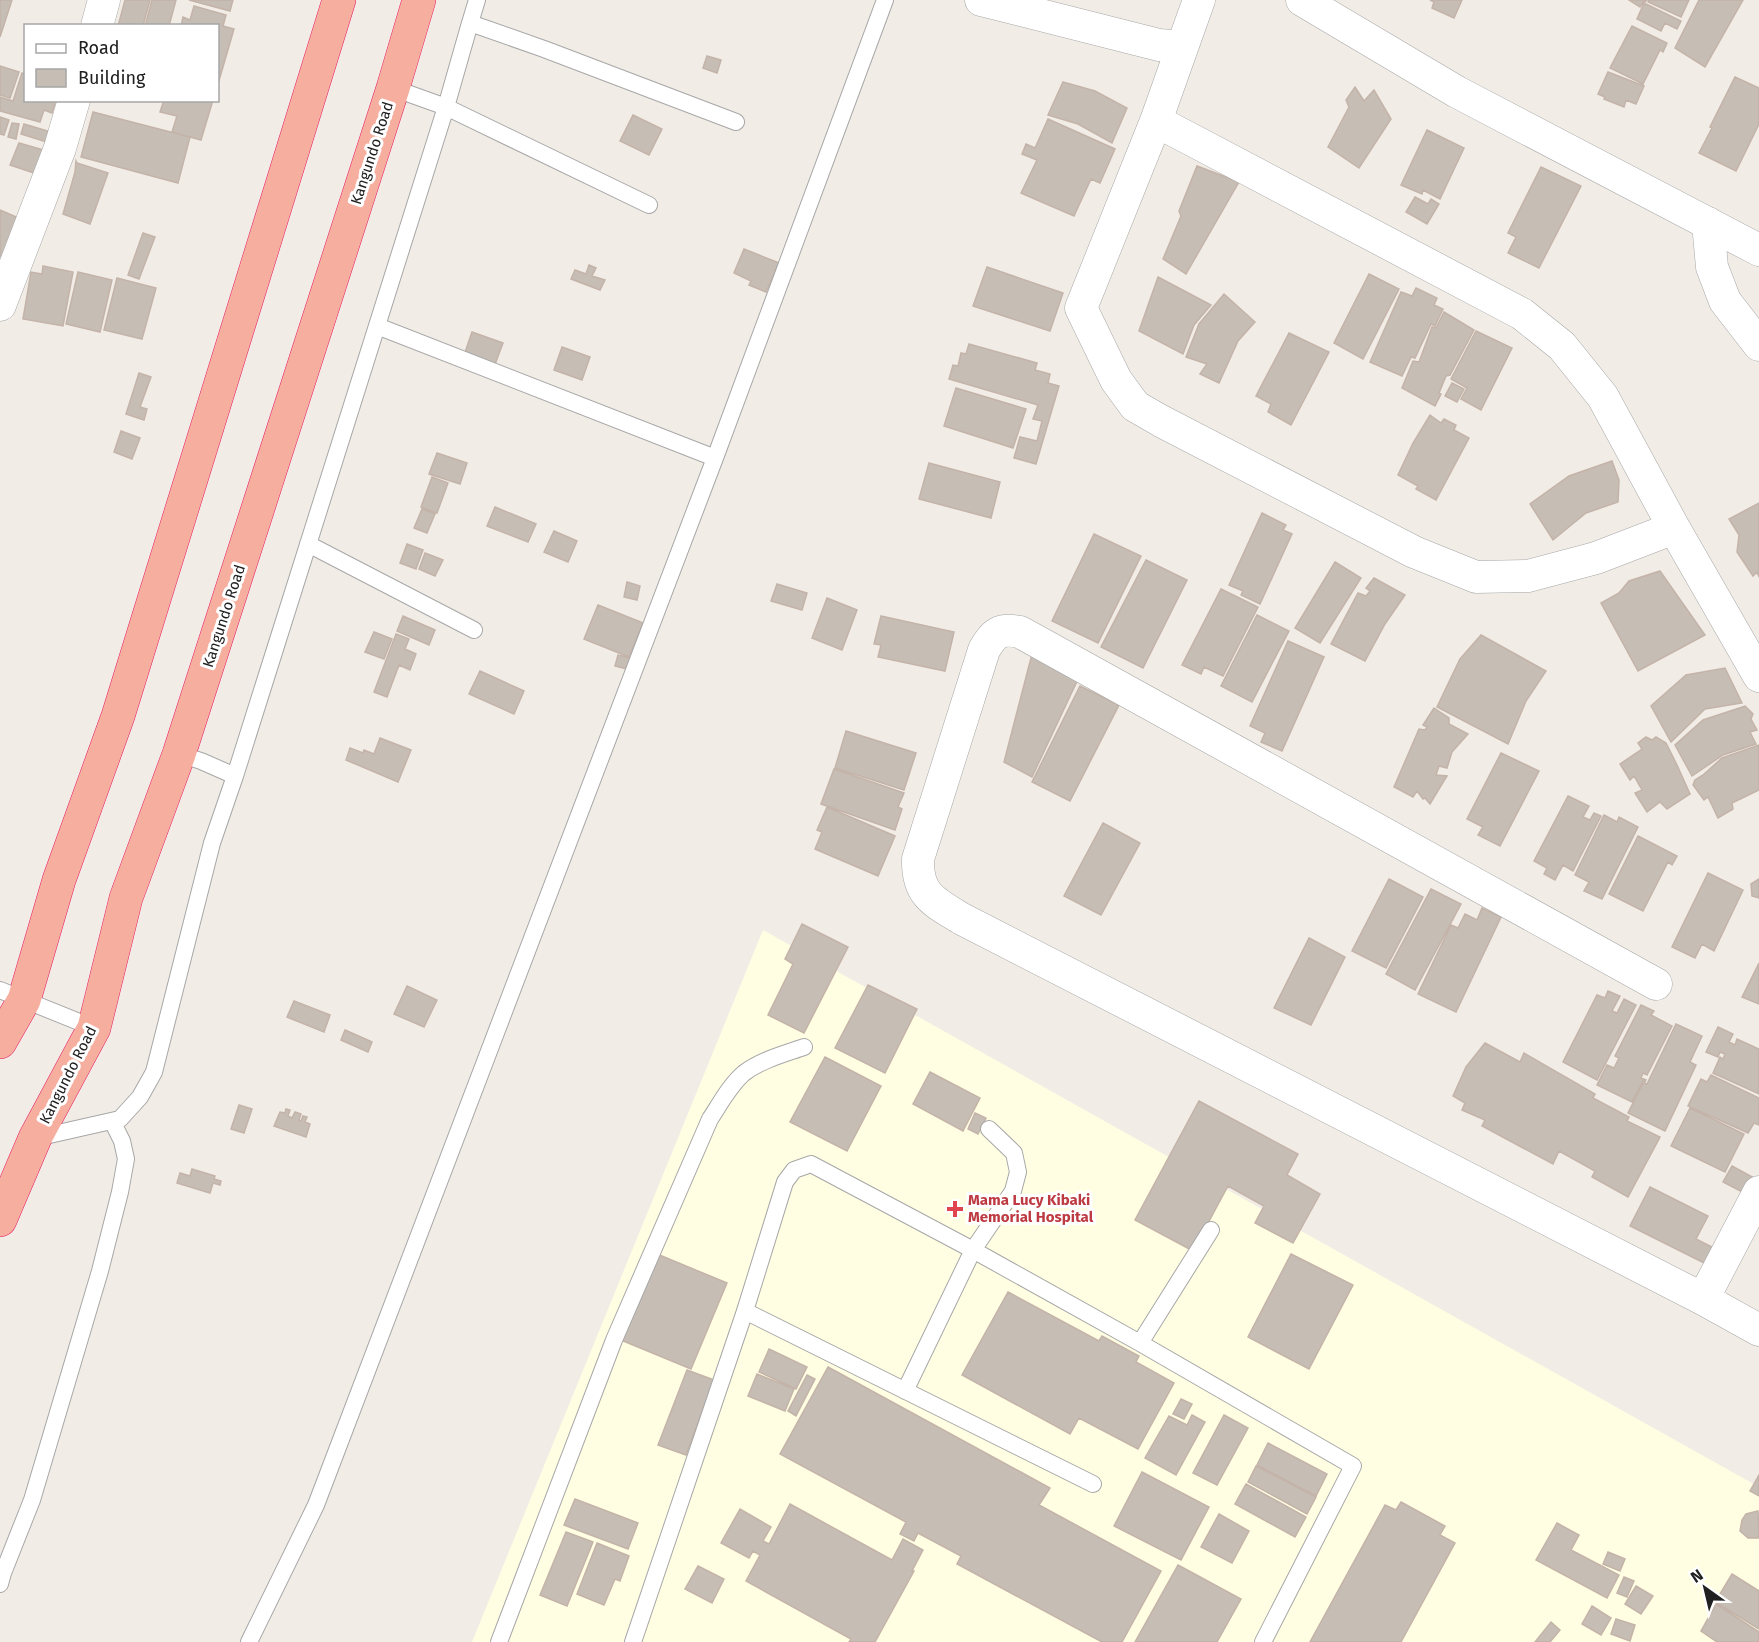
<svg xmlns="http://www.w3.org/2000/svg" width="1759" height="1642" viewBox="0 0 1759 1642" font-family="'Fira Sans',sans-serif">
	<rect width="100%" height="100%" fill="#f1ede6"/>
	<path fill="#fffee2" d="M763 930 1759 1487V1642H472Z"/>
	<path fill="#c6bdb5" stroke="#c4b3a8" stroke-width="1.5" d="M0 0H12L0 37Z
		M125 0H150L143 26H118Z
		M152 0H176L169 26H145Z
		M189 0H233L230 11Z
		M1430 0H1462L1454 18 1432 8 1434 2Z
		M1629 0H1647L1645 2 1644 1 1640 7Z
		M1649 0H1689L1681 17 1648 2Z
		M1699 0H1743L1705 67 1675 48Z
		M1644 3 1681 21 1677 29 1665 23 1661 31 1637 19Z
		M194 6 226 15 223 26 234 29 218 84V26H181L183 17 190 20Z
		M1632 26 1667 43 1663 52 1660 50 1643 84 1610 68Z
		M707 56 721 60 717 73 703 68Z
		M0 66 19 72 10 98 0 95Z
		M1608 72 1644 86 1636 104 1626 100 1624 107 1604 99 1605 97 1598 94Z
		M22 73 26 74V100H56L52 113 44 110 40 122 0 111V97L13 101Z
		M1735 77 1759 88V124L1736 171 1699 153 1712 128 1710 127Z
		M1063 82 1095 91 1127 108 1112 143 1078 124 1048 115Z
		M1355 87 1364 101 1374 90 1391 119 1359 168 1328 147 1349 107 1346 100Z
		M164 100H213L201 140 172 132 177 116 160 112Z
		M93 112 190 137 178 183 81 157Z
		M633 115 662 129 649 155 620 141Z
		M0 117 9 120 4 135 0 134Z
		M1048 119 1115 149 1100 183 1091 179 1074 216 1021 193 1037 160 1022 154 1026 144 1035 148Z
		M12 123 19 124 16 139 8 137Z
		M24 124 51 132 47 142 21 134Z
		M1427 130 1464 148 1440 199 1423 190 1422 194 1401 185Z
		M19 143 54 153 43 176 10 165Z
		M76 161 77 163 108 173 90 224 63 214 75 172Z
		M1197 166 1239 182 1186 274 1163 259 1181 216 1179 211Z
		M1541 167 1581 186 1539 268 1508 253 1516 237 1508 233Z
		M1415 197 1428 204 1431 199 1439 204 1427 224 1406 212Z
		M0 210 23 220 6 259 0 256Z
		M143 233 155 237 139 279 128 275Z
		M744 249 779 263 766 292 749 285 751 281 734 273Z
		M589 265 596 268 592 276 605 280 600 290 571 279 575 270 586 274Z
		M43 266 73 272 63 326 23 319 31 272 42 274Z
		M987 267 1063 293 1050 331 973 306Z
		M78 272 112 280 100 332 66 324Z
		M1369 274 1399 289 1363 359 1334 343Z
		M1158 277 1211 305 1194 325 1183 354 1139 331Z
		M117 278 156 288 142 339 104 330Z
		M1416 288 1437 298 1434 305 1443 309 1435 326 1431 324 1415 358 1411 357 1402 376 1370 362 1401 292 1412 296Z
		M1224 294 1255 322 1238 341 1219 383 1200 374 1207 364 1186 357 1199 324Z
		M1444 312 1474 330 1450 375 1446 376 1439 393 1441 394 1435 406 1402 388 1413 361 1419 362 1432 327 1436 328Z
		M1476 331 1512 348 1481 410 1461 399 1467 388 1451 379Z
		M472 332 503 343 491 375 461 364Z
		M1289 333 1329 352 1291 425 1268 412 1271 404 1256 396Z
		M969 344 1037 363 1035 370 1050 374 1048 383 1059 386 1036 464 1014 458 1020 437 1037 441 1042 421 1033 419 1038 405 949 379 953 365 958 366 961 353 966 354Z
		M562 347 590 357 582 380 554 370Z
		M139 373 151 377 140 407 147 409 144 420 126 414Z
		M1452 383 1464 389 1457 402 1445 396Z
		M956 388 1026 409 1013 448 944 426Z
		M1430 415 1441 423 1444 419 1456 425 1454 430 1469 438 1436 500 1416 489 1418 486 1398 475 1413 443Z
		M121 431 140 438 132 459 114 452Z
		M437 453 467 463 460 484 429 474Z
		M1612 461 1619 480 1618 502 1586 513 1553 540 1530 504 1569 476Z
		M929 463 1000 482 991 518 919 499Z
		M432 477 448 483 437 513 421 507Z
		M1759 503V577L1757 572 1753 576 1737 552 1739 535 1729 519Z
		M495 507 536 524 528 542 487 526Z
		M422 509 435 514 427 533 414 528Z
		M1262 513 1286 525 1283 530 1292 534 1260 604 1241 595 1243 591 1229 585Z
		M554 531 577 541 568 562 544 552Z
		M1094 534 1141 556 1098 643 1052 621Z
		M407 544 423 550 416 569 400 563Z
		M425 553 443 560 435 576 419 569Z
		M1146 560 1187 580 1143 668 1101 647Z
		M1335 562 1361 578 1320 643 1295 628Z
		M1660 571 1705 635 1638 671 1601 603 1619 593 1629 581Z
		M1374 578 1405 595 1385 624 1365 661 1331 644 1358 593 1366 596 1370 591 1366 588Z
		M627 582 640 586 637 600 624 597Z
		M777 584 807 593 802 610 771 601Z
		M1221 589 1258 607 1223 676 1204 667 1201 674 1182 665Z
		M827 598 857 610 842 650 812 638Z
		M598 605 643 623 629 657 584 639Z
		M1257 615 1289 631 1252 702 1221 686Z
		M403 616 435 630 429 645 397 631Z
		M881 616 954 632 945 671 878 657 881 645 874 644Z
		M374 632 392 639 384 659 365 652Z
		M396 634 409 639 405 649 416 654 410 670 399 665 387 697 374 692Z
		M1481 635 1546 671 1526 701 1508 744 1437 707 1460 659Z
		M1288 641 1324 657 1282 751 1261 742 1265 733 1250 726Z
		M1032 654 1079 677 1032 777 1004 762Z
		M618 655 630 658 627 669 615 666Z
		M1725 668 1742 703 1705 709 1671 742 1651 706 1686 675Z
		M480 671 524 691 514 714 469 694Z
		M1080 686 1119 705 1070 801 1032 782Z
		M1745 706 1753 714 1751 719 1757 730 1750 732 1756 744 1723 755 1692 776 1675 745 1703 720Z
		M1434 708 1449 718V724L1468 734 1452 752 1447 768 1439 766 1436 775 1447 776 1430 804 1425 798 1423 799 1417 791 1413 797 1394 787 1419 729 1425 730 1427 727 1423 725Z
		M846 731 916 753 904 790 835 768Z
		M1646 737 1652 740 1656 737 1666 743 1677 765 1690 794 1667 809 1660 802 1647 812 1635 793 1642 790 1634 776 1630 780 1620 764 1642 749 1638 743Z
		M380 738 411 750 398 782 346 760 350 748 363 753 364 750 374 754Z
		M1759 745V790L1732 803 1733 809 1718 818 1708 797 1704 800 1693 785 1695 780 1703 775 1722 758Z
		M1501 753 1539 771 1500 846 1478 835 1483 827 1467 819Z
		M834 769 904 793 898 807 902 809 895 830 821 804Z
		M1568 796 1589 806 1583 817 1590 820 1594 813 1601 816 1573 871 1563 865 1555 880 1544 874 1547 868 1534 861Z
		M827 807 895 836 878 876 815 849 822 832 817 830Z
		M1604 815 1617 822 1619 817 1638 827 1602 899 1584 891 1589 882 1575 875Z
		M1103 823 1140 843 1101 915 1064 896Z
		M1638 836 1677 856 1672 865 1668 862 1643 911 1609 894Z
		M1708 873 1743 890 1714 951 1702 944 1695 958 1672 947Z
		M1389 879 1423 897 1386 968 1352 951Z
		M1759 879V898L1752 896 1751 884Z
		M1431 889 1461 904 1415 990 1386 974Z
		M1482 908 1501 917 1456 1012 1418 994 1451 925 1458 928 1465 914 1477 920Z
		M802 924 848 947 804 1033 768 1015 793 964 785 959Z
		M1309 938 1345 957 1311 1025 1274 1008Z
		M1759 963V1004L1742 997Z
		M868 985 917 1009 885 1073 835 1048Z
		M407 986 437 1000 424 1027 394 1014Z
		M1608 991 1620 996 1612 1011 1617 1013 1624 999 1636 1005 1597 1080 1563 1062 1597 995 1605 998Z
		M294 1001 330 1015 324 1032 287 1017Z
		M1641 1005 1654 1011 1651 1015 1672 1026 1647 1075 1643 1073 1641 1078 1646 1080 1645 1082 1643 1081 1632 1102 1597 1085 1607 1065 1614 1068 1619 1058 1615 1056Z
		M1676 1024 1702 1036 1690 1062 1696 1065 1665 1131 1628 1113 1643 1083 1647 1084Z
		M1718 1027 1733 1034 1729 1042 1735 1045 1737 1039 1759 1049V1094L1713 1073 1720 1057 1723 1059 1725 1054 1720 1052 1718 1057 1706 1052Z
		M345 1030 372 1042 368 1052 341 1040Z
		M1485 1043 1520 1062 1524 1053 1595 1094 1593 1098 1629 1117 1627 1121 1660 1137 1628 1197 1592 1177 1595 1171 1559 1151 1553 1164 1482 1126 1485 1120 1462 1110 1465 1103 1453 1096 1466 1067Z
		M825 1057 881 1086 847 1151 790 1122Z
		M930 1072 980 1098 963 1131 913 1104Z
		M1711 1075 1759 1098V1125L1754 1123 1748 1133 1688 1106 1701 1079 1707 1082Z
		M1199 1101 1298 1154 1287 1175 1320 1194 1293 1243 1255 1223 1264 1206 1228 1186 1193 1251 1135 1220Z
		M239 1105 252 1109 244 1133 231 1129Z
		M1690 1108 1744 1134 1725 1172 1671 1146Z
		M286 1109 290 1110 288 1116 292 1118 295 1112 301 1114 299 1120 301 1121 303 1116 307 1117 305 1122 310 1124 306 1137 274 1126 280 1112 285 1113Z
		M975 1113 986 1118 978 1134 968 1129Z
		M1732 1166 1756 1179 1748 1195 1723 1182Z
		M192 1169 215 1176 214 1179 221 1181 220 1185 213 1183 210 1193 177 1183 180 1173 190 1176Z
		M1650 1187 1708 1216 1696 1239 1718 1250 1710 1266 1630 1226Z
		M657 1254 727 1283 691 1369 621 1340Z
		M1291 1254 1353 1285 1309 1369 1248 1337Z
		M1008 1292 1099 1341 1102 1336 1139 1356 1136 1362 1174 1383 1138 1449 1079 1418 1070 1434 962 1375Z
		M769 1349 807 1367 796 1389 759 1372Z
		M828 1367 1050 1488 1039 1505 1161 1571 1122 1642H1102L957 1564 961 1556 918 1533 914 1541 900 1534 906 1522 780 1454Z
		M687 1370 714 1380 686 1455 658 1445Z
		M757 1374 794 1389 785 1411 748 1396Z
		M807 1375 815 1379 796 1416 788 1411Z
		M1181 1399 1192 1404 1184 1419 1173 1414Z
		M1192 1415 1205 1422 1176 1475 1145 1458 1169 1416 1187 1425Z
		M1224 1415 1248 1428 1217 1485 1193 1473Z
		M1268 1443 1327 1474 1316 1496 1257 1465Z
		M1256 1466 1316 1497 1307 1514 1248 1482Z
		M1142 1472 1209 1507 1181 1560 1114 1526Z
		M1759 1475V1496L1750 1491Z
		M1246 1484 1306 1517 1295 1537 1235 1504Z
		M575 1499 638 1523 628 1549 564 1525Z
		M1401 1502 1445 1526 1440 1535 1455 1543 1401 1642H1310L1385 1505 1396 1510Z
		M790 1504 892 1560 903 1539 923 1550 912 1571H914L875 1642H849L851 1639 746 1581 760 1555 753 1551 749 1558 721 1543 740 1509 771 1527 763 1541 769 1544Z
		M1758 1511 1759 1538H1748L1740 1531 1742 1520 1746 1514Z
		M1219 1514 1249 1531 1232 1563 1201 1547Z
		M1557 1523 1579 1535 1571 1550 1619 1575 1607 1598 1536 1560Z
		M566 1532 593 1542 567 1606 540 1595Z
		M597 1543 629 1556 620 1581 615 1579 604 1605 577 1594Z
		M1608 1552 1625 1559 1620 1571 1603 1564Z
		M1178 1565 1241 1599 1217 1642H1135Z
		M698 1566 724 1579 712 1603 685 1589Z
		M1732 1574 1759 1591V1629L1715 1602Z
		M1624 1577 1634 1581 1627 1597 1617 1593Z
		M1636 1586 1653 1596 1641 1614 1625 1604Z
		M1716 1604 1759 1632V1642H1717L1701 1631Z
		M1592 1606 1611 1618 1601 1635 1582 1624Z
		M1616 1619 1635 1625 1630 1641 1611 1634Z
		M1551 1622 1560 1630 1550 1642H1535Z"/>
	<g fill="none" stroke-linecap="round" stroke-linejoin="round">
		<g stroke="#a7a7a7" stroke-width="18">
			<path id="service" d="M477 0 470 23 544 49 736 122
				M393 88 446 107 649 205
				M377 326 715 458
				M308 544 474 630
				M235 776 446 107 470 23
				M0 990 94 1028
				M36 1138 120 1119 140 1097 154 1072 212 843 235 776 201 761 179 754
				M745 1311 1093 1484
				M1140 1343 1211 1230
				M905 1391 973 1250 1013 1191 1018 1172 1014 1153 989 1129
				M0 1584 3 1573 32 1500 100 1271 120 1192 126 1159 122 1141 112 1121
				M249 1642 316 1505 715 458 885 0
				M499 1642 614 1340 710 1119C720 1104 730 1085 744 1073 761 1060 784 1054 804 1047
				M633 1642 745 1311 785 1182 794 1170 811 1164 973 1250 1140 1343 1353 1466 1263 1642"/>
		</g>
		<g stroke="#a7a7a7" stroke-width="33">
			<path id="minor" d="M981 0 1159 45 1182 47
				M1199 0 1156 121 1081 308 1116 380 1135 406 1161 421 1414 552 1476 577 1528 576 1596 558 1674 528
				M1302 0 1457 92 1759 250
				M97 26 104 0
				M1156 121 1522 314 1562 346 1603 397 1674 528 1759 676
				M1708 223 1712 267 1725 301 1759 345
				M0 305 60 148 74 100
				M1656 984 1020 632C999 628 994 633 984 650L918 859C917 895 934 902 962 919L1703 1299 1759 1330
				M1703 1299 1759 1192"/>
		</g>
		<g stroke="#e71c67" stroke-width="34">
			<path id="trunk" d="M0 1042 24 1000 59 880 118 716 339 0
				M0 1220 35 1138 94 1028 126 898 179 754 393 88 419 0"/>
		</g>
		<use href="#service" stroke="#fff" stroke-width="16"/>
		<use href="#minor" stroke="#fff" stroke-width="32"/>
		<use href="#trunk" stroke="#f6ae9e" stroke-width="33"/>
	</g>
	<path fill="#e0444e" stroke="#fff" stroke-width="2" d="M952 1200h6v6h6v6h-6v6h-6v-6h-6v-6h6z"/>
	<g text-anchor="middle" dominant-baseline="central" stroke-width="6" stroke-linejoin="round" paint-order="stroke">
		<g font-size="15" fill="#202020" stroke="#fff">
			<text transform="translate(372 153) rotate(-72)">Kangundo Road</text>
			<text transform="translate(224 616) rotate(-72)">Kangundo Road</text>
			<text transform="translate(68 1075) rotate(-63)">Kangundo Road</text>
		</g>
		<g font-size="15" font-weight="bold" fill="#be3a42" stroke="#fff" text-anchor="start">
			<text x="968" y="1200">Mama Lucy Kibaki<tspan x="968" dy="17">Memorial Hospital</tspan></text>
		</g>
	</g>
	<rect x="24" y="24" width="195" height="78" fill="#ffffff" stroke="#a6a6a6" stroke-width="1.5"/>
	<rect x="36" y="44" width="30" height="9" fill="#ffffff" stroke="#a6a6a6" stroke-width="1.5"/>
	<text x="78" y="54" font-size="18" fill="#202020">Road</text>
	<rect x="36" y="69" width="30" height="18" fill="#c6bdb5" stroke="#a6a6a6" stroke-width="1.5"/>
	<text x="78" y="84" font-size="18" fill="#202020">Building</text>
	<g transform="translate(1705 1588) rotate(326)" stroke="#ffffff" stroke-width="4.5" paint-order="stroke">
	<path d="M0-4.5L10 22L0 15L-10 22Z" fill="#202020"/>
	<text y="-9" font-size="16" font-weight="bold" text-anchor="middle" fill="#202020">N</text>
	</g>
</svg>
